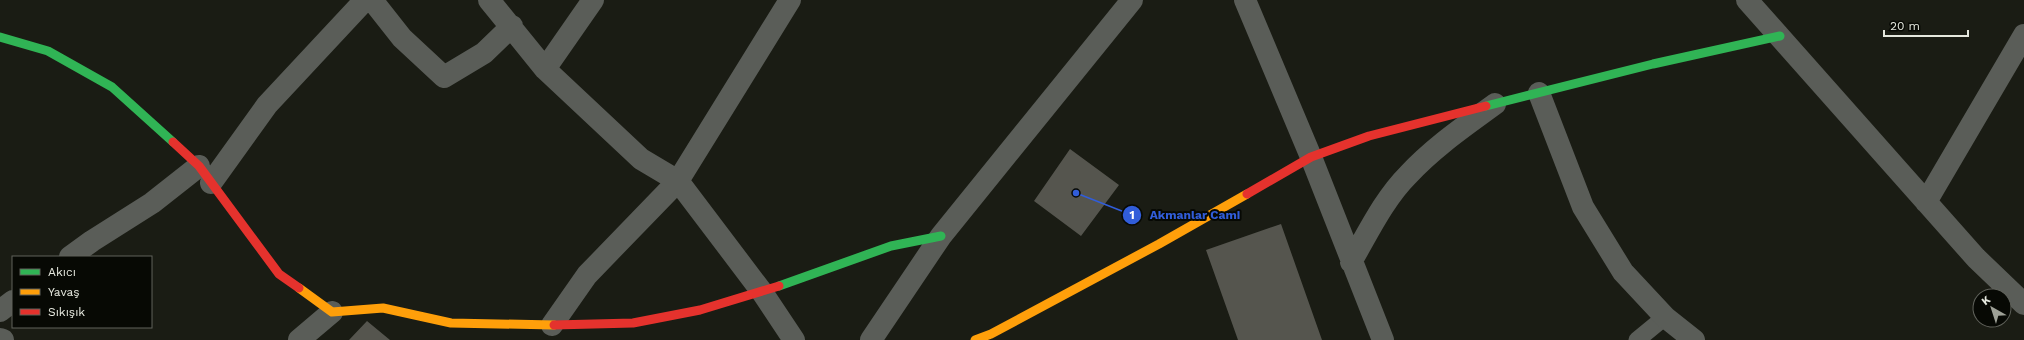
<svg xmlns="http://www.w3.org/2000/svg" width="2024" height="340" viewBox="0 0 2024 340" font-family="'Work Sans',sans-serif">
	<rect width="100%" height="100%" fill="#1a1c14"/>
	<path fill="#55554e" d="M1070 149 1119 185 1081 236 1034 201Z
		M1281 224 1322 340H1238L1206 250Z
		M367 321 390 340H349Z"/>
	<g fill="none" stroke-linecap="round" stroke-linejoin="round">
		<path stroke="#5a5d58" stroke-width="17" d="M1637 340 1665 317"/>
		<path stroke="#5a5d58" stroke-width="22" d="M372 0 402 38 444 77 484 53 512 26
			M489 0 545 69 641 159 678 181 762 292 794 340
			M1245 0 1311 157 1383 340
			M1747 0 1976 258 2024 304
			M545 69 593 0
			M1539 93 1583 207 1623 272 1665 317 1694 340
			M211 183 267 105 365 0
			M1926 202 2024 35
			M70 257 92 241 152 203 199 166
			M1351 262C1368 233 1384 199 1408 175 1434 147 1465 126 1495 104
			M0 311 13 301
			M552 325 587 275 678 181 790 0
			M0 339 3 340
			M299 340 332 312
			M871 340 941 236 1132 0"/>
		<path stroke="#30b455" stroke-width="9" d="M0 37 48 51 112 87 173 142
			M1486 106 1653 64 1780 36
			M779 286 891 246 941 236"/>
		<path stroke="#ff9f0a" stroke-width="9" d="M299 288 332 312 383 308 451 323 554 325
			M975 340 991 334 1159 244 1247 194"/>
		<path stroke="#e5322d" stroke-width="9" d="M173 142 199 166 279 274 299 288
			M1247 194 1311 157 1369 136 1486 106
			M554 325 633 323 700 310 779 286"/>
	</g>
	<path fill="none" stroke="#315dd9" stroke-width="1.5" d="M1076 193L1132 215"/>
	<g fill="#315dd9" stroke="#070904" stroke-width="1.5">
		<circle cx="1076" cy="193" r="4"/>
		<circle cx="1132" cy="215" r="10"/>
	</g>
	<g font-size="12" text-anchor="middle" font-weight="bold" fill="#fff">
		<text x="1132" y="219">1</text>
	</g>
	<g font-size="12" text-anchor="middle" font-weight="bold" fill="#315dd9" stroke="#070904" stroke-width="4" stroke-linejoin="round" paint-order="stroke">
		<text x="1195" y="219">Akmanlar Cami</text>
	</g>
	<rect x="12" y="256" width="140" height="72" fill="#070904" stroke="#60625b"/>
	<rect x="20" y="269" width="20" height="6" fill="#30b455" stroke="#60625b"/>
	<text x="48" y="276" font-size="12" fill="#e5e8de">Akıcı</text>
	<rect x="20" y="289" width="20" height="6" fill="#ff9f0a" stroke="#60625b"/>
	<text x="48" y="296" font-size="12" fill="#e5e8de">Yavaş</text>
	<rect x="20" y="309" width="20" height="6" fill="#e5322d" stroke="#60625b"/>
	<text x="48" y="316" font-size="12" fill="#e5e8de">Sıkışık</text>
	<g transform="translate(1992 308) rotate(321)"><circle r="19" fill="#070904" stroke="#60625b"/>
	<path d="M0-3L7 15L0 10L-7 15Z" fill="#9ea197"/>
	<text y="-6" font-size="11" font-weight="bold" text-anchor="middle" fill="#e5e8de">K</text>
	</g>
	<path d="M1884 30v6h84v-6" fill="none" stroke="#e5e8de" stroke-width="2"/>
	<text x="1890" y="30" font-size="12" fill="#e5e8de" stroke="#070904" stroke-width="3" paint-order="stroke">20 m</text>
</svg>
